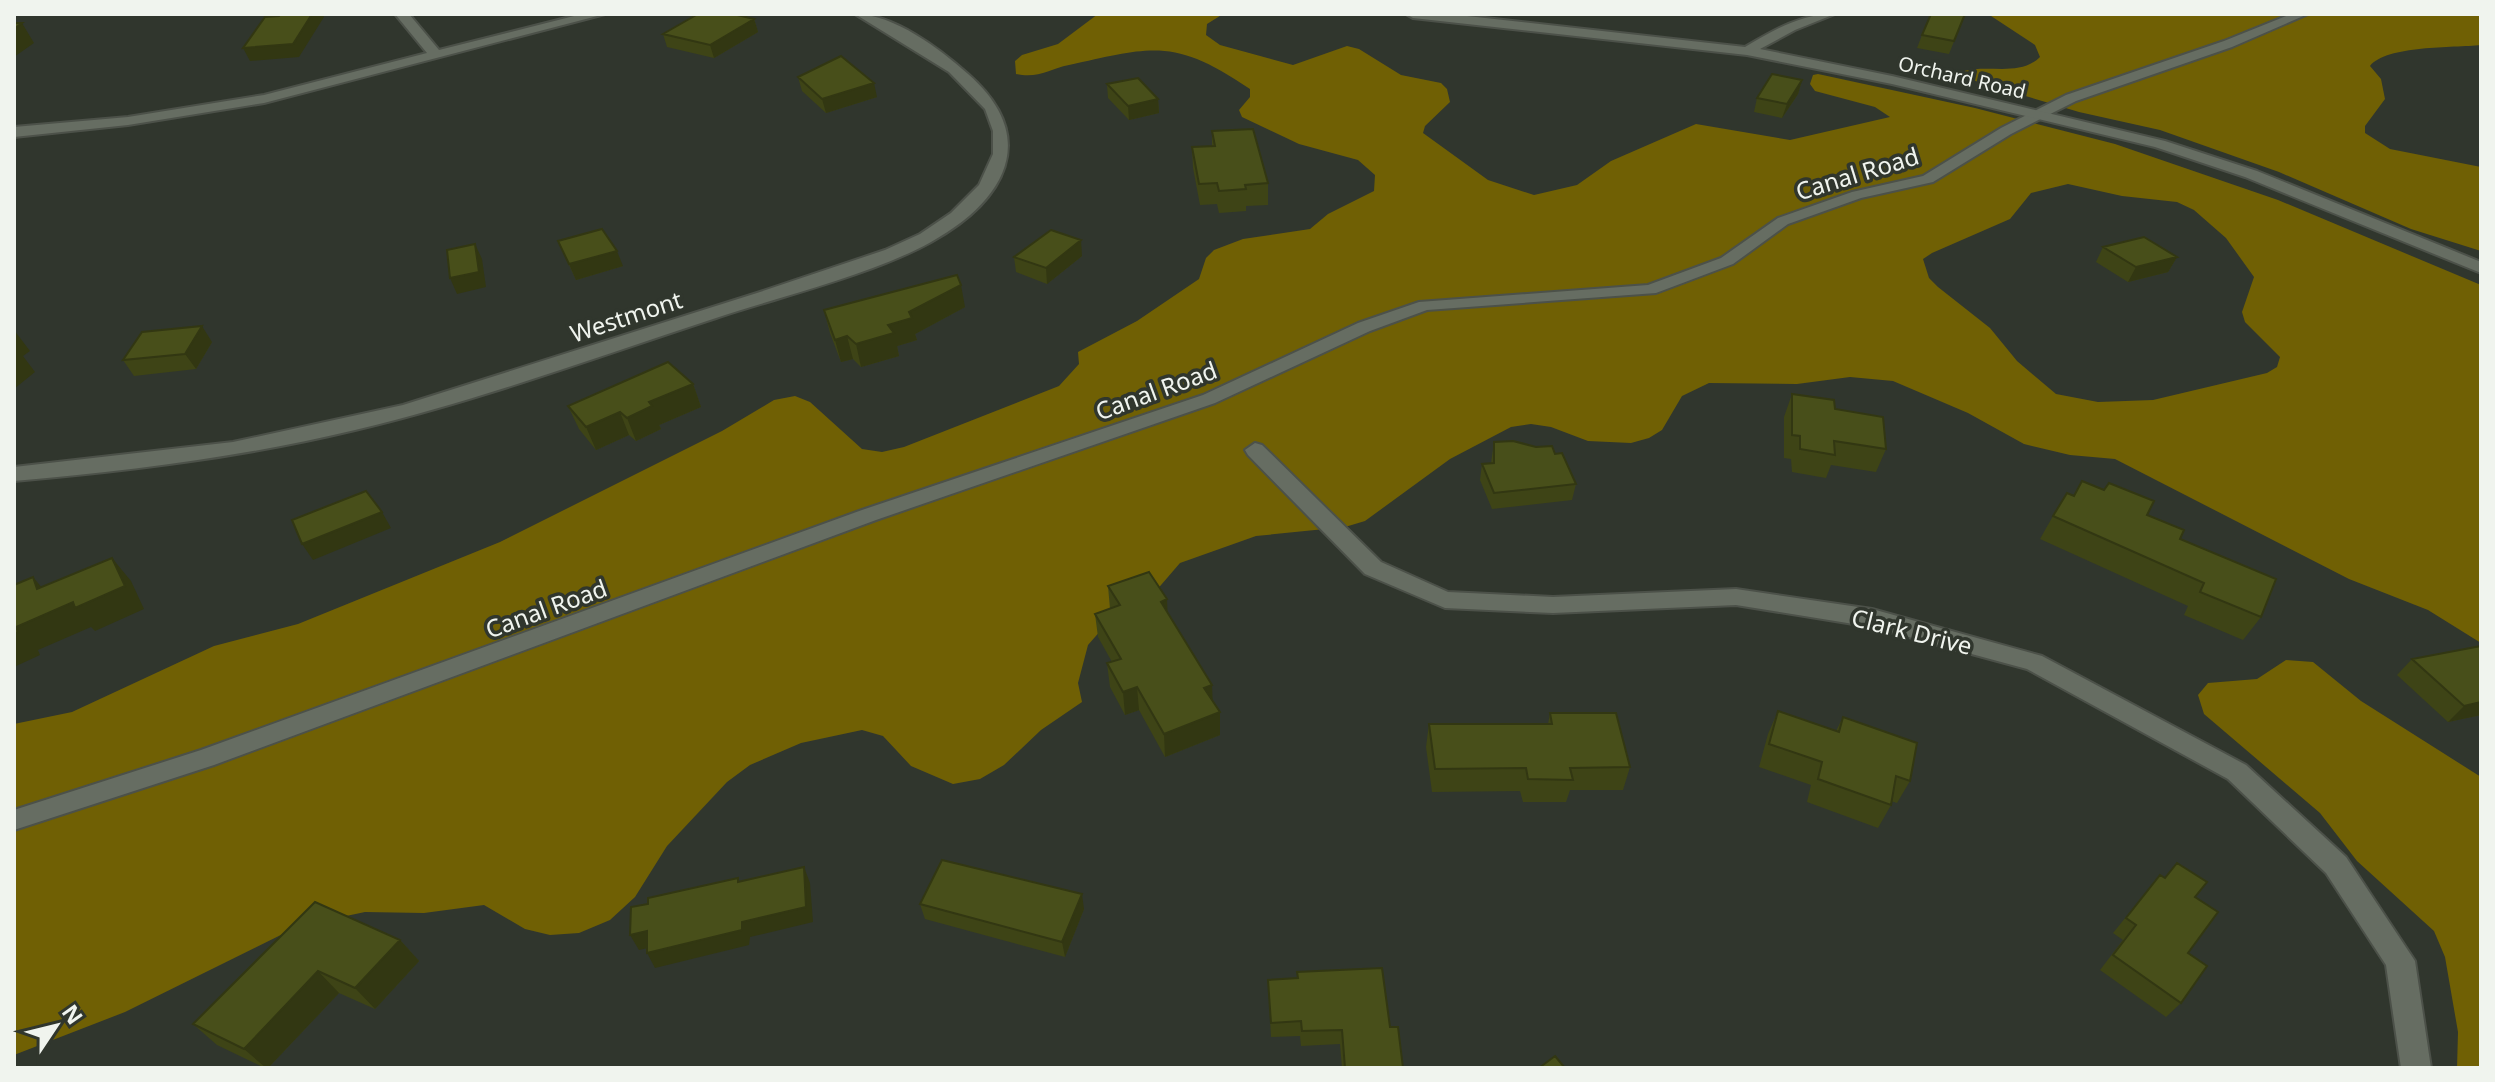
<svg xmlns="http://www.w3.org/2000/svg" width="2495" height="1082" viewBox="0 0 2495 1082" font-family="'Noto Sans',sans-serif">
	<rect width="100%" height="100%" fill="#30362d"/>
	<path fill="#706004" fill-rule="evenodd" d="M1098 14H1223L1207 24 1206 35 1220 45 1293 65 1347 46 1359 49 1401 75 1441 83 1447 89 1450 102 1425 126 1423 133 1488 180 1534 195 1577 185 1611 161 1696 124 1790 140 1890 117 1875 107 1815 91 1810 84 1813 75 1818 74 1975 108 2115 144 2278 200 2481 285V643L2428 610 2349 579 2115 459 2070 455 2024 444 1968 413 1893 381 1850 377 1797 384 1709 383 1682 396 1662 430 1649 438 1631 443 1588 441 1551 427 1531 424 1511 427 1450 459 1365 521 1345 527 1256 536 1180 563 1155 592 1116 613 1088 645 1078 683 1082 702 1041 730 1004 765 980 779 953 784 911 766 883 736 862 730 801 743 750 765 727 782 667 846 635 897 610 920 579 933 550 935 525 929 484 905 424 913 365 912 299 926 125 1012 14 1055V724L72 712 214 646 298 624 500 542 722 431 774 400 795 396 810 402 862 449 882 452 904 447 1059 386 1079 364 1078 352 1137 321 1199 279 1206 258 1214 250 1243 239 1310 229 1328 214 1374 191 1375 175 1358 160 1299 144 1242 117 1239 110 1250 97V89C1175 38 1153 46 1069 65 1049 69 1038 79 1016 74L1015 61 1022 55 1058 44ZM2068 184 2122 196 2177 202 2194 210 2226 238 2254 277 2242 312 2245 322 2280 357 2277 367 2267 373 2153 400 2098 402 2056 394 2017 361 1990 328 1938 287 1929 278 1923 259 1932 253 2010 219 2031 193Z
		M1988 14H2481V45C2453 48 2387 45 2370 66L2381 79 2385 99 2365 126V133L2390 149 2481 167V251L2411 229 2279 172 2160 130 2079 112 1962 77 1964 71C1989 64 2020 77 2040 57L2035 45Z
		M2286 660 2313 662 2361 701 2481 777V1068H2457L2458 1032 2445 957 2434 931 2357 861 2320 813 2204 714 2198 695 2208 683 2257 679Z"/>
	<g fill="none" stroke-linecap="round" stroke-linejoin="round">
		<g stroke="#4c5149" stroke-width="4">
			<path id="service" d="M2291 14H2308L2232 47 2076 101 2011 134 1933 182 1861 198 1788 224 1733 264 1656 293 1427 310 1370 331 1215 403 876 520 214 765 14 830V810L201 750 862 510 1203 395 1358 323 1419 302 1648 285 1721 258 1778 218 1852 192 1923 176 2001 128 2066 95 2224 41Z"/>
		</g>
		<g stroke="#4c5149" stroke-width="4">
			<path id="minor" d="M395 14H409L439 50 582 14H605L264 103 128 125 14 137V127L128 117 264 95 427 53Z
				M855 14C894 14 940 49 968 74 1041 138 1005 201 931 242 871 275 782 296 716 318 596 357 478 401 355 430 243 457 129 471 14 481V467L233 442 403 405 757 293 885 250 920 234 951 213 979 185 993 154V131L985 109 949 72Z
				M1406 14H1449L1745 47C1774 30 1800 14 1835 14L1795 30 1760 49 1892 76 2165 141 2257 171 2481 262V273L2245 177 2155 147 1892 84 1747 55 1413 18Z
				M1255 443 1262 445 1381 562 1448 592 1553 597 1736 589 1872 609 2042 656 2246 765 2346 857 2415 961 2431 1068H2401L2386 965 2326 873 2228 779 2027 669 1872 627 1736 605 1553 613 1445 608 1365 574 1248 455 1245 450Z"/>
		</g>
		<use href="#service" fill="#666d62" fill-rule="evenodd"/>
		<use href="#minor" fill="#666d62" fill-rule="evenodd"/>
	</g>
	<path fill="#3e4416" d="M1965 14 1949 54 1917 48 1922 35Z
		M754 19 758 32 714 58 667 47 663 34Z
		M798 77 877 97 826 113 802 91Z
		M1802 80 1798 94 1782 118 1754 112 1757 98Z
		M1107 84 1158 99 1159 113 1129 120 1108 98Z
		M1212 131 1268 183V205L1246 206V211L1219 213 1217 204 1200 205 1193 168 1192 147 1212 146Z
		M558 241 623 266 576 280Z
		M2103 247 2177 257 2168 272 2128 282 2096 262Z
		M1082 256 1047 284 1016 272 1014 257Z
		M965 307 915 334 917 340 897 346 899 356 861 367 853 359 841 362 830 333 824 310Z
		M212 342 196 369 134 376 123 360Z
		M693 384 701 407 659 425 661 429 636 441 629 435 596 450 579 429 568 406Z
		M1792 394 1835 409 1886 449 1876 472 1831 465 1826 478 1792 472 1791 459 1784 458V417Z
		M1494 442 1555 454 1576 484 1572 500 1492 509 1480 480 1482 464 1491 463Z
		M2074 496 2147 515 2180 539 2261 617 2243 640 2184 615 2188 606 2040 539 2053 516Z
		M1108 586 1167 599V612L1213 701 1220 712V735L1165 757 1139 710 1125 715 1110 687 1107 663 1112 662 1098 637 1095 614 1110 609Z
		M2412 659 2481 715 2448 722 2397 675Z
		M1778 711 1836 731 1843 717 1910 781 1897 803 1891 801V805L1878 828 1807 802 1811 785 1759 767 1768 734Z
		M1550 713 1630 767 1623 790H1570L1566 802H1523L1520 791 1432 792 1426 747 1429 724H1548Z
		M2177 863 2195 897 2181 1003 2166 1017 2100 970 2123 940 2113 933 2160 875 2164 878Z
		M920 904 1084 909 1065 957 925 919Z
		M400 940 419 961 375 1009 339 993 268 1068H265L217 1045 193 1024Z
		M1297 972 1390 1027 1403 1068H1342L1340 1044 1301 1046 1300 1036 1271 1037 1268 980 1297 978Z"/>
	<path fill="#323712" d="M312 14H323L324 17 299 57 250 61 243 48Z
		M754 19 758 32 714 58 710 45Z
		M22 23 34 43 14 57V29Z
		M1802 80 1798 94 1782 118 1787 104Z
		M874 83 877 97 826 113 822 99Z
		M1158 99 1159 113 1129 120 1128 106Z
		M1081 240 1082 256 1047 284 1046 268Z
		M475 244 482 259 486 287 457 294 450 278Z
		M617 251 623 266 576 280 569 264Z
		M2177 257 2168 272 2128 282 2136 267Z
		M961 285 965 307 915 334 917 340 897 346 899 356 861 367 856 344 909 312Z
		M202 326 212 342 196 369 185 354Z
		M14 330 30 351 23 356 35 372 14 389Z
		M847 336 853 359 841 362 835 340Z
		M693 384 701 407 659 425 661 429 636 441 627 418 649 402Z
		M620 412 629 435 596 450 586 427Z
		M382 512 391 528 313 560 302 544Z
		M112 558 131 581 144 609 95 631 91 627 38 650 40 655 14 667V634L37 589 33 577 53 601Z
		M1167 599 1168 623 1161 602Z
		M1212 685 1213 708 1204 688Z
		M1137 687 1139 710 1125 715 1123 692Z
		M2481 702V715L2448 722 2464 706Z
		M1220 712V735L1165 757 1164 734Z
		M804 867 810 883 813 922 750 937 749 945 655 968 647 953 742 922Z
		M1082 894 1084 909 1065 957 1062 942Z
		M647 931 656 946 639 950 630 935Z
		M400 940 419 961 375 1009 355 988Z
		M318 971 339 993 268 1068H266L244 1049Z"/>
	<path fill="#484f1a" stroke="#323712" stroke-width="2" d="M280 14H312L293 44 243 48 265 17 279 16Z
		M698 14H733L754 19 710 45 663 34Z
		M1931 14H1965L1954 41 1922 35Z
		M14 23H22L14 29Z
		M841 56 874 83 822 99 798 77Z
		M1772 74 1802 80 1787 104 1757 98Z
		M1138 78 1158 99 1128 106 1107 84Z
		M1253 129 1268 183 1245 185 1246 189 1219 191 1217 183 1199 184 1192 147 1215 146 1212 131Z
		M602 229 617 251 569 264 558 241Z
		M1051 230 1081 240 1046 268 1014 257Z
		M2144 237 2177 257 2136 267 2103 247Z
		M475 244 479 272 450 278 447 250Z
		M957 275 961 285 909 312 912 318 888 325 894 333 856 344 847 336 835 340 824 310Z
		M202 326 185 354 123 360 142 332Z
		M668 362 693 384 649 402 652 406 627 418 620 412 586 427 568 406Z
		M1792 394 1834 400 1835 409 1883 417 1886 449 1834 441 1835 455 1800 449V436L1792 435Z
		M1513 441 1536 447 1552 446 1555 454 1562 453 1576 484 1494 493 1482 464 1494 463V442Z
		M2082 481 2104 490 2109 483 2154 501 2147 515 2184 530 2180 539 2276 579 2261 617 2200 592 2204 583 2053 516 2067 493 2074 496Z
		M366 491 382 512 302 544 292 520Z
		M112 558 125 586 75 608 73 602 16 627 18 632 14 634V585L33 577 37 589Z
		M1149 572 1167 599 1161 602 1212 685 1204 688 1220 712 1164 734 1137 687 1123 692 1107 663 1121 659 1095 614 1120 605 1108 586Z
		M2481 646V702L2464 706 2412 659Z
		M1778 711 1839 732 1843 717 1917 743 1910 781 1896 776 1891 805 1818 779 1822 762 1769 744Z
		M1550 713H1616L1630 767 1570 768 1573 780 1528 779 1526 768 1435 769 1429 724H1552Z
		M942 860 1082 894 1062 942 920 904Z
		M2177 863 2207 882 2195 897 2218 912 2188 953 2207 966 2181 1003 2113 955 2136 925 2126 918 2160 875 2165 878Z
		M804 867 806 907 742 922V930L647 953V931L630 935 631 907 648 904V898L738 878V882Z
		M315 902 400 940 355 988 318 971 244 1049 193 1024Z
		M1382 968 1390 1027H1398L1403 1068H1345L1342 1030 1302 1031 1301 1021 1271 1023 1268 980 1298 978 1297 972Z
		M1555 1056 1565 1068H1539Z"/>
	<g text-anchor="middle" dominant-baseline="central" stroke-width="7" stroke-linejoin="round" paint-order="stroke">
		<g font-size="20" fill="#f0f4ee" stroke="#30362d">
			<text transform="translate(1962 77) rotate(13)">Orchard Road</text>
		</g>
		<g font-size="24" fill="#f0f4ee" stroke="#30362d">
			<text transform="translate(1857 173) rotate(-17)">Canal Road</text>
			<text transform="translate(626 316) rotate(-18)">Westmont</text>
			<text transform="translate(1156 390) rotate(-20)">Canal Road</text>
			<text transform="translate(546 608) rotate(-20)">Canal Road</text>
			<text transform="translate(1912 631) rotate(14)">Clark Drive</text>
		</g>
	</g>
	<rect width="2495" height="1082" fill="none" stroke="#f0f4ee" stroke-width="32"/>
	<g transform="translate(56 1026) rotate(55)" stroke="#30362d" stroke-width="6" paint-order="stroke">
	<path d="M0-6L14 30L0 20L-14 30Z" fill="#f0f4ee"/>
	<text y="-12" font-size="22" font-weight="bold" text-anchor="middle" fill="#f0f4ee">N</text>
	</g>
</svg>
